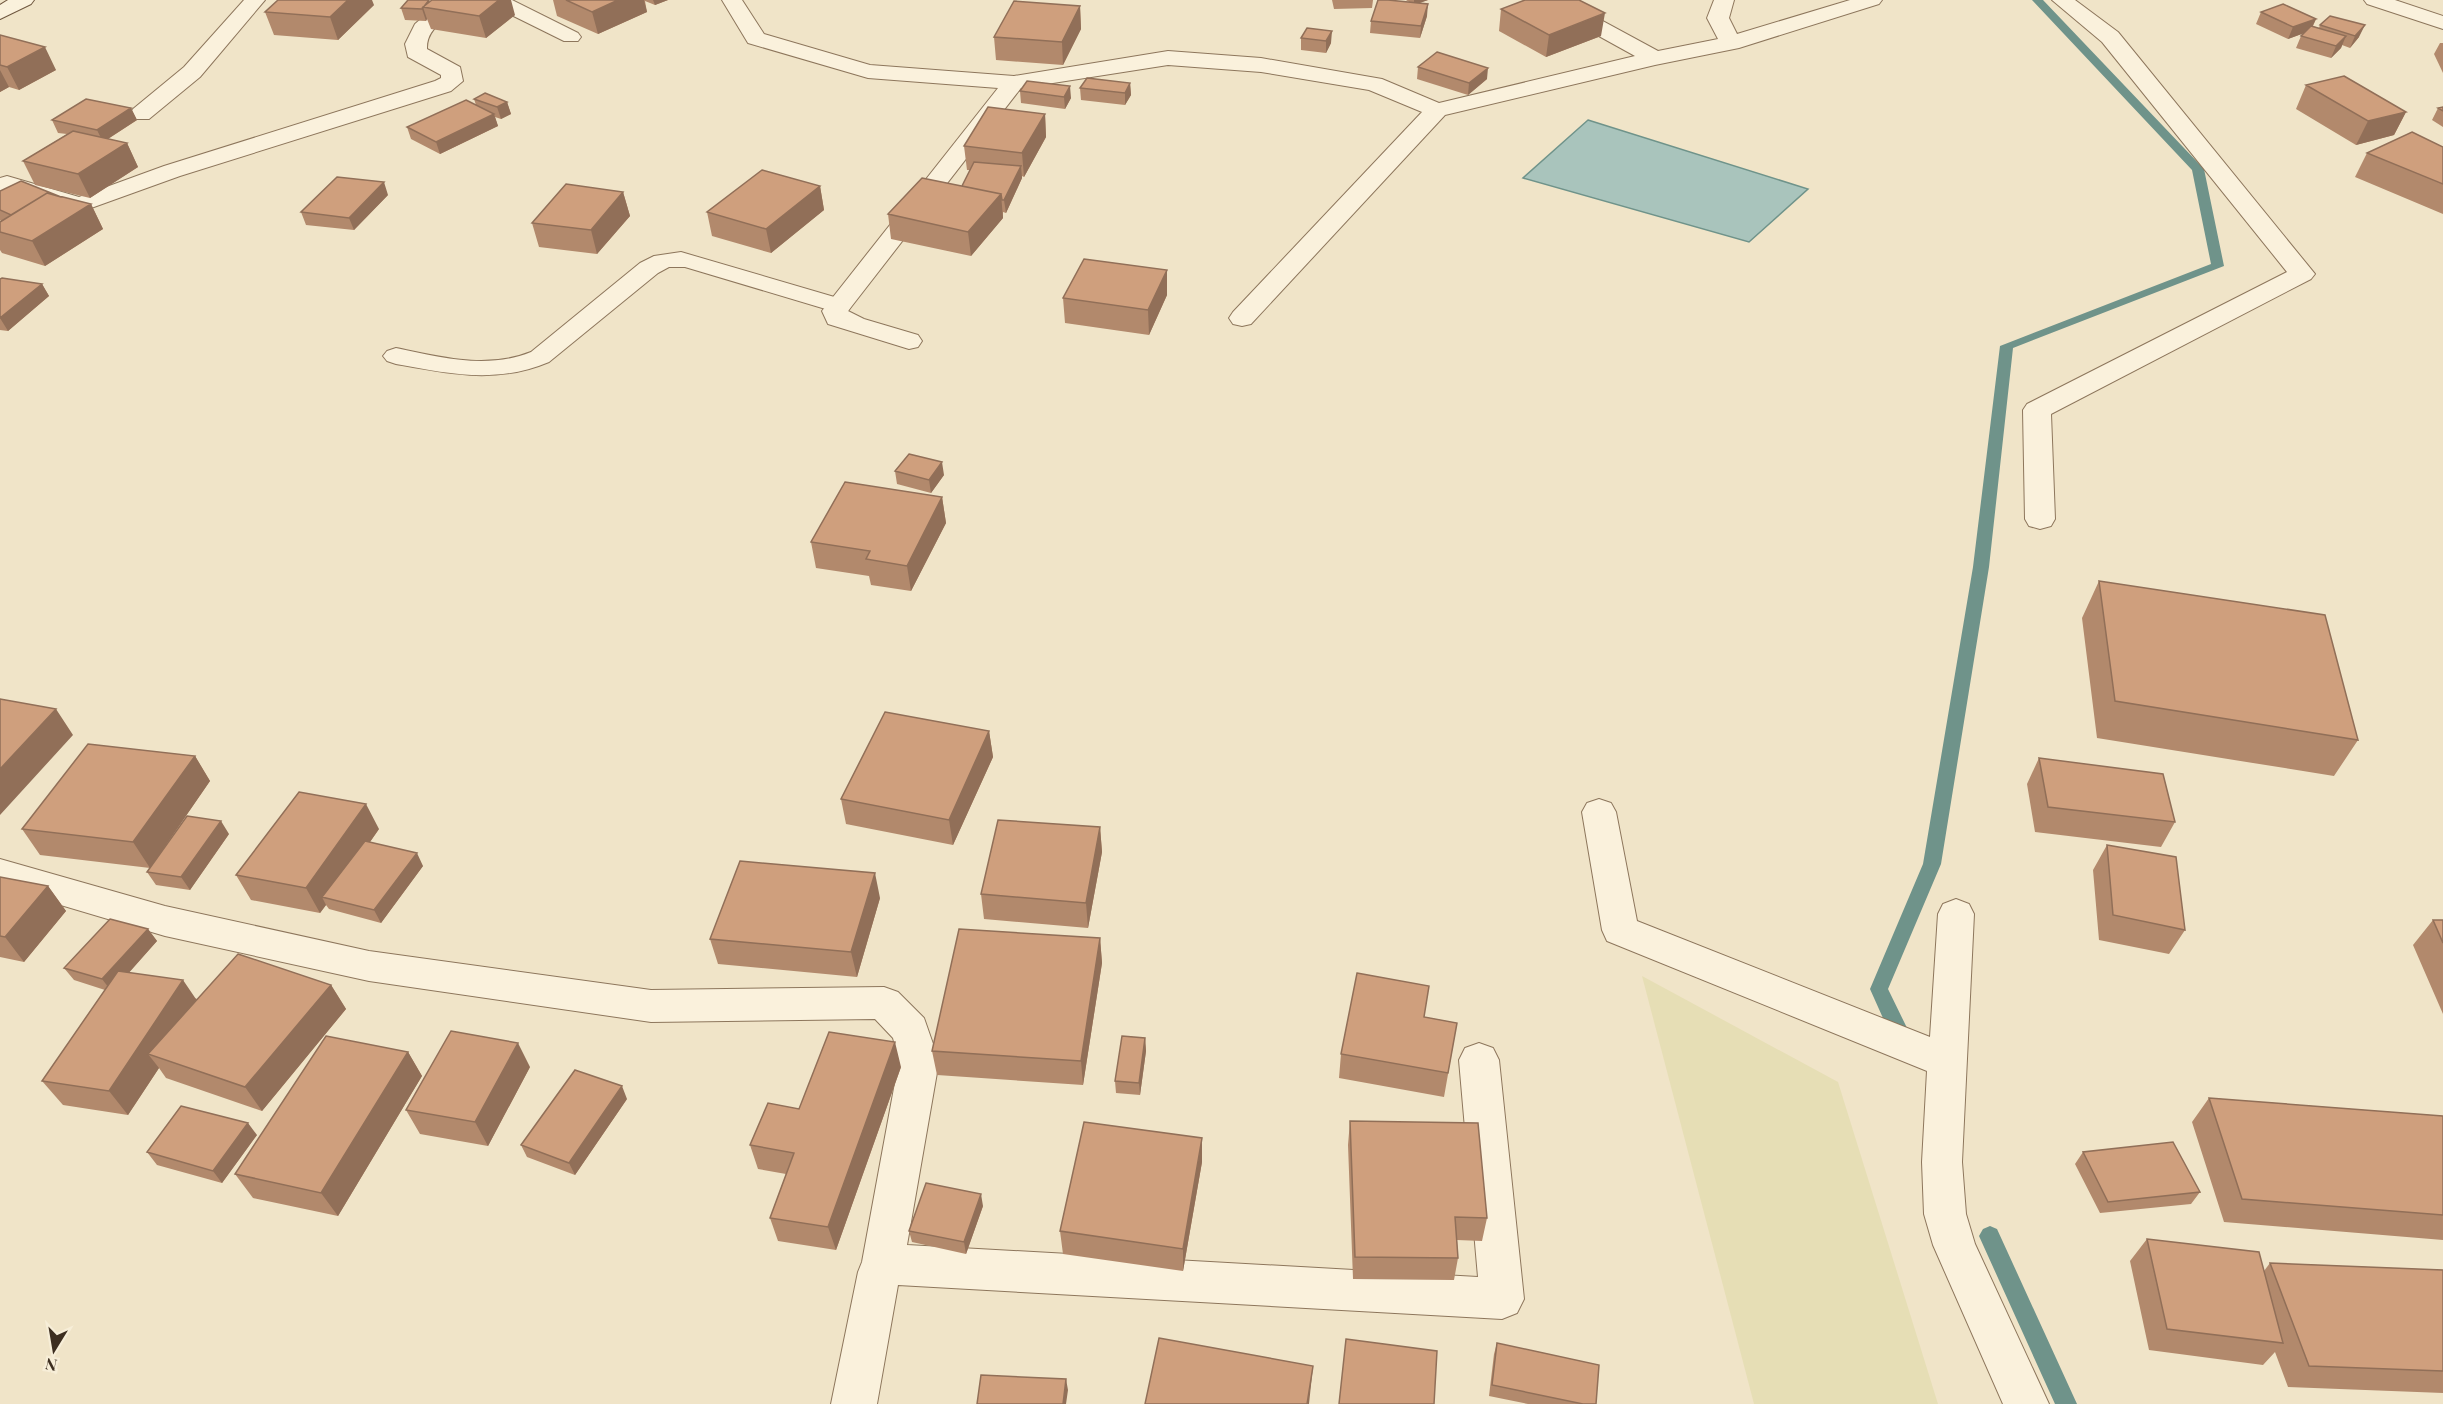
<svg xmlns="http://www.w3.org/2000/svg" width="2443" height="1404" viewBox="0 0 2443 1404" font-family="'Playfair Display',serif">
	<rect width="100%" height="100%" fill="#f0e4c8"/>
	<path fill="#e6deb5" d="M1642 976 1838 1082 1938 1404H1754Z"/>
	<path fill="#a9c4bc" stroke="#6f938a" stroke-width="1.5" d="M1588 120 1808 189 1749 242 1523 178Z"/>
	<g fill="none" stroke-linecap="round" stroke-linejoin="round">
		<path fill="#6f938a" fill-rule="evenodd" d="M2032 0H2043L2204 169 2224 266 2013 348 1989 567 1941 864 1888 989 1908 1030 1905 1036 1898 1038 1891 1036 1870 989 1923 864 1973 567 2000 346 2211 264 2192 170Z
			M1990 1226 1997 1229 2077 1404H2055L1979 1236 1983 1229Z"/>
		<g stroke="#8d765c" stroke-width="2">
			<path id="service" d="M486 0H512L578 33 581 37 578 41H564L489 4Z
				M681 252 848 301 851 306 848 311 839 313 685 267H669L658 273 549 362C497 384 450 374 396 364L387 361 383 356 387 351 396 348C441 357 486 370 531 352L640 263 654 256Z"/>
		</g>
		<g stroke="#8d765c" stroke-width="2">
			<path id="minor" d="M244 0H265L200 77 149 119H133L130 114 133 109 184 67Z
				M443 0H466C454 17 426 24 427 49L460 67 463 81 451 91 180 176 80 212 11 192 0 196V178L7 176 79 197 164 166 435 81 441 78V75L408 57 405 44 415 24Z
				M722 0H742L764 34 870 65 1014 76 1168 51 1261 58 1382 79 1439 103 1635 56 1541 4 1538 0H1564L1658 51 1718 39 1707 18 1714 0H1734L1729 18 1737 34 1850 0H1882L1879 4 1739 48 1655 65 1445 115 1251 324 1242 326 1233 324 1229 318 1233 312 1422 112 1369 90 1261 72 1168 65 1021 88 848 311 864 319 918 335 922 341 918 347 909 349 828 324 822 311 998 88 868 78 748 43Z
				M2052 0H2075L2118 32 2315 274 2311 279 2051 414 2055 519 2051 526 2040 529 2029 526 2025 519 2023 410 2027 404 2287 272 2102 42Z
				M2364 0H2395L2443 16V29L2367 4Z
				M1599 799 1611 803 1616 812 1637 921 1930 1037 1938 914 1943 904 1956 899 1969 904 1974 914 1962 1162 1966 1214 1975 1244 2049 1404H2003L1933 1245 1924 1214 1922 1162 1927 1071 1607 941 1602 930 1582 812 1587 803Z
				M0 859 165 906 369 951 651 990 884 987 898 992 924 1018 939 1061 907 1245 1478 1277 1459 1060 1465 1048 1479 1043 1493 1048 1499 1060 1524 1299 1517 1313 1502 1319 898 1285 877 1404H831L858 1272 862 1262 899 1061 893 1038 875 1019 651 1022 369 981 165 936 0 887Z"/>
		</g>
		<g stroke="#6f573f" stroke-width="2">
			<path id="secondary" d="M8 0H34L31 4 0 19V5Z"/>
		</g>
		<use href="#service" fill="#faf1dc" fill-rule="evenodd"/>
		<use href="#minor" fill="#faf1dc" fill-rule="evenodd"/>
		<use href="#secondary" fill="#faf1dc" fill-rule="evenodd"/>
	</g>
	<path fill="#b2896c" d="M408 0 515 15 486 38 431 29 427 19 426 21 405 20 401 8Z
		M553 0H668L655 5 645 1 647 12 598 34 557 16Z
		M1332 0H1373L1372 8 1334 9Z
		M1406 0H1428L1419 3 1427 16 1420 38 1370 33 1371 21 1409 2Z
		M374 5 338 40 274 35 265 12Z
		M1080 6 1081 29 1063 65 996 60 994 37Z
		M1501 9 1601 36 1546 57 1499 31Z
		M2261 12 2316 19 2313 26 2319 28 2320 25 2359 37 2350 48 2342 45 2341 48 2331 58 2296 48 2301 36 2304 33 2288 39 2256 24Z
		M1307 28 1331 43 1326 53 1301 50V38Z
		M0 35 56 70 19 90 9 87 0 92Z
		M2440 43H2443V73L2434 54Z
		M1418 67 1487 79 1468 95 1417 79Z
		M1130 83 1131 95 1125 105 1081 100 1080 88Z
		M2306 85 2406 112 2394 135 2356 145 2296 109Z
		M1020 91 1071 98 1065 109 1021 103Z
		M474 99 507 102 511 114 501 119 495 117 498 126 440 154 411 139 407 127 476 105Z
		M2443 107V127L2432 120 2438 108Z
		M131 108 137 120 108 139 127 143 138 167 90 198 35 185 23 161 67 134 58 133 52 120Z
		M1045 114 1046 137 1024 177 1022 176V178L1006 213 1003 212V218L971 256 891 239 888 214 962 186 970 170H967L964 146Z
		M2443 147V214L2355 177 2367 153Z
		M820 186 824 210 771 253 712 236 707 212Z
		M0 191 61 197 91 204 103 229 45 266 2 253 0 250V222L1 221 0 220Z
		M623 192 630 216 597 254 539 247 532 223Z
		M388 195 354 230 306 225 301 212Z
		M1167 270V295L1149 335 1065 323 1063 298Z
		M0 279 42 284 49 296 8 331 0 330Z
		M895 471 944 475 931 493 897 484Z
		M942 497 946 523 911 591 871 585 869 576 816 568 811 542Z
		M2099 581 2358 740 2334 776 2097 738 2082 618Z
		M989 731 993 757 953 845 846 824 841 799Z
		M195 756 210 781 150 868 40 855 22 829Z
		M2039 758 2175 822 2161 847 2035 832 2027 784Z
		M1100 827 1102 852 1088 928 984 919 981 894Z
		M379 829 370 842 423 866 381 923 329 909 326 905 320 913 251 900 236 875Z
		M229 834 190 890 156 885 147 872Z
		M2107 845 2185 930 2169 954 2099 940 2093 870Z
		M0 877 48 886 66 911 24 962 0 957Z
		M880 898 857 977 718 964 710 939Z
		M2433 920H2443V1014L2413 945Z
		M148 929 157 941 129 972 197 999 331 985 346 1009 262 1111 166 1078 159 1068 128 1115 63 1105 42 1081 105 990 74 980 64 968Z
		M1100 938 1102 963 1083 1085 937 1075 932 1051Z
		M1425 1017 1457 1023 1444 1097 1339 1078 1341 1054Z
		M1145 1038 1146 1051 1140 1095 1116 1093 1115 1081Z
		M408 1052 422 1076 338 1216 253 1198 235 1174Z
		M530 1067 488 1146 420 1134 406 1110Z
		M901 1067 836 1250 778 1241 770 1218 786 1174 758 1169 750 1145 799 1109Z
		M2209 1098 2443 1116V1240L2224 1222 2192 1122Z
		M627 1099 575 1175 527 1157 521 1145Z
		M1350 1121 1487 1218 1482 1241 1457 1240 1458 1258 1454 1280 1353 1279 1348 1145Z
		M257 1135 222 1183 157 1165 147 1152Z
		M2083 1152 2200 1192 2191 1204 2100 1213 2075 1164Z
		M1202 1162 1183 1271 1063 1254 1060 1231Z
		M983 1206 966 1254 912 1242 909 1231Z
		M2147 1239 2264 1271 2270 1263 2443 1270V1393L2288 1387 2275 1352 2263 1365 2149 1350 2130 1261Z
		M1497 1343 1596 1404H1528L1489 1396 1494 1354Z"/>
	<path fill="#916f58" d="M348 0H372L374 5 338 40 330 17Z
		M499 0H511L515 15 486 38 479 16Z
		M618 0H644L647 12 598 34 592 12Z
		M653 0H668L655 5Z
		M1414 0H1428L1414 5Z
		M1428 4 1427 16 1420 38 1421 26Z
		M1080 6 1081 29 1063 65 1062 42Z
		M423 7 427 19 426 21 422 9Z
		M1605 13 1601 36 1546 57 1549 35Z
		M2316 19 2310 31 2288 39 2293 27Z
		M2365 25 2359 37 2350 48 2355 36Z
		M1332 31 1331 43 1326 53V41Z
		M2346 36 2341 48 2331 58 2336 46Z
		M45 47 56 70 19 90 7 67Z
		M1488 68 1487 79 1468 95 1469 83Z
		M0 70 9 87 0 92Z
		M1130 83 1131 95 1125 105V93Z
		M1070 86 1071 98 1065 109 1064 97Z
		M507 102 511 114 501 119 497 107Z
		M131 108 137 120 103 142 97 130Z
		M2406 112 2394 135 2356 145 2368 121Z
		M494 114 498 126 440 154 436 142Z
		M1045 114 1046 137 1024 177 1022 153Z
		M127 143 138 167 90 198 78 174Z
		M1021 166 1022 178 1006 213 1004 200Z
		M384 182 388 195 354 230 349 218Z
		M820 186 824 210 771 253 766 229Z
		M623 192 630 216 597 254 591 230Z
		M1001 194 1003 218 971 256 968 232Z
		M91 204 103 229 45 266 32 241Z
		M1167 270V295L1149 335 1148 310Z
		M42 284 49 296 8 331 0 318Z
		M942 462 944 475 931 493 929 480Z
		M942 497 946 523 911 591 907 566Z
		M56 709 73 735 0 815V769Z
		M989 731 993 757 953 845 949 820Z
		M195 756 210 781 150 868 133 842Z
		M366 804 379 829 330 899 322 897 326 905 320 913 306 888Z
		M221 821 229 834 190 890 181 877Z
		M1100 827 1102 852 1088 928 1086 903Z
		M417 853 423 866 381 923 374 910Z
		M875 873 880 898 857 977 851 952Z
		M48 886 66 911 24 962 5 937Z
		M148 929 157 941 112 992 102 979Z
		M1100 938 1102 963 1083 1085 1081 1061Z
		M183 980 200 1005 148 1054 159 1068 128 1115 109 1091Z
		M331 985 346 1009 262 1111 245 1087Z
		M1145 1038 1146 1051 1140 1095 1139 1083Z
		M895 1042 901 1067 836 1250 828 1227Z
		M518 1043 530 1067 488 1146 475 1122Z
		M408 1052 422 1076 338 1216 321 1193Z
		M622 1086 627 1099 575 1175 569 1163Z
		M248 1123 257 1135 222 1183 213 1171Z
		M1202 1138V1162L1183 1271V1249Z
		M981 1194 983 1206 966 1254 964 1242Z
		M1313 1366 1309 1404H1307Z
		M1066 1379 1068 1390 1066 1404H1063Z"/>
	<path fill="#cf9f7d" stroke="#916f58" stroke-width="1.5" d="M278 0H348L330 17 265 12Z
		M408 0H429L422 9 401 8Z
		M432 0H499L479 16 423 7Z
		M566 0H618L592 12Z
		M1378 0H1388L1428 4 1421 26 1371 21Z
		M1525 0H1579L1605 13 1549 35 1501 9Z
		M1014 1 1080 6 1062 42 994 37Z
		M2283 4 2316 19 2293 27 2261 12Z
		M2330 16 2365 25 2355 36 2320 25Z
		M2311 26 2346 36 2336 46 2301 36Z
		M1307 28 1332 31 1326 41 1301 38Z
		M0 35 45 47 7 67 0 65Z
		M1437 52 1488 68 1469 83 1418 67Z
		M2344 76 2406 112 2368 121 2306 85Z
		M1087 78 1130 83 1125 93 1080 88Z
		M1027 81 1070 86 1064 97 1020 91Z
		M485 93 507 102 497 107 474 99Z
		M86 99 131 108 97 130 52 120Z
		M466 100 494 114 436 142 407 127Z
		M988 107 1045 114 1022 153 964 146Z
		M2443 107V111L2438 108Z
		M73 131 127 143 78 174 23 161Z
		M2412 132 2443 147V184L2367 153Z
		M974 162 1021 166 1004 200H1002L1001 194 962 186Z
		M762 170 820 186 766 229 707 212Z
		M337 177 384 182 349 218 301 212Z
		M922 178 1001 194 968 232 888 214Z
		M21 181 61 197 47 193 11 215 0 210V191Z
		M566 184 623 192 591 230 532 223Z
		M47 193 91 204 32 241 0 232V222Z
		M1084 259 1167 270 1148 310 1063 298Z
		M2 278 42 284 0 318V279Z
		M909 454 942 462 929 480 895 471Z
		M845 482 942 497 907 566 866 559 870 551 811 542Z
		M2099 581 2325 615 2358 740 2115 701Z
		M0 699 56 709 0 769Z
		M885 712 989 731 949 820 841 799Z
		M88 744 195 756 133 842 22 829Z
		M2039 758 2163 774 2175 822 2048 807Z
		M299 792 366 804 306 888 236 875Z
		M187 816 221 821 181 877 147 872Z
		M998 820 1100 827 1086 903 981 894Z
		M365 841 417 853 374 910 322 897Z
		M2107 845 2176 857 2185 930 2113 915Z
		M740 861 875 873 851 952 710 939Z
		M0 877 48 886 5 937 0 936Z
		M110 919 148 929 102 979 64 968Z
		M2433 920H2443V943Z
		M959 929 1100 938 1081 1061 932 1051Z
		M238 954 331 985 245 1087 148 1054Z
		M118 971 183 980 109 1091 42 1081Z
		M1357 973 1429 986 1424 1017 1457 1023 1448 1073 1341 1054Z
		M451 1031 518 1043 475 1122 406 1110Z
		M829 1032 895 1042 828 1227 770 1218 794 1153 750 1145 768 1103 799 1109Z
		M326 1036 408 1052 321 1193 235 1174Z
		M1122 1036 1145 1038 1139 1083 1115 1081Z
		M575 1070 622 1086 569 1163 521 1145Z
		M2209 1098 2443 1116V1215L2242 1199Z
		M181 1106 248 1123 213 1171 147 1152Z
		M1350 1121 1478 1123 1487 1218 1455 1217 1458 1258 1355 1257Z
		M1084 1122 1202 1138 1183 1249 1060 1231Z
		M2173 1142 2200 1192 2108 1202 2083 1152Z
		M926 1183 981 1194 964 1242 909 1231Z
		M2147 1239 2259 1252 2283 1343 2167 1329Z
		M2270 1263 2443 1270V1371L2309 1366Z
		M1159 1338 1313 1366 1307 1404H1145Z
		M1346 1339 1437 1351 1434 1404H1339Z
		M1497 1343 1599 1365 1596 1404H1583L1492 1385Z
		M981 1375 1066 1379 1063 1404H977Z"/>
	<g transform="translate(54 1350) rotate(191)" stroke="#f7eed8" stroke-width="4.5" paint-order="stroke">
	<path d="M0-4.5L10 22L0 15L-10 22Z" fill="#3d2e20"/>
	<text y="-9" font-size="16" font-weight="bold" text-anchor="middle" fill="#3d2e20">N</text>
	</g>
</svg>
